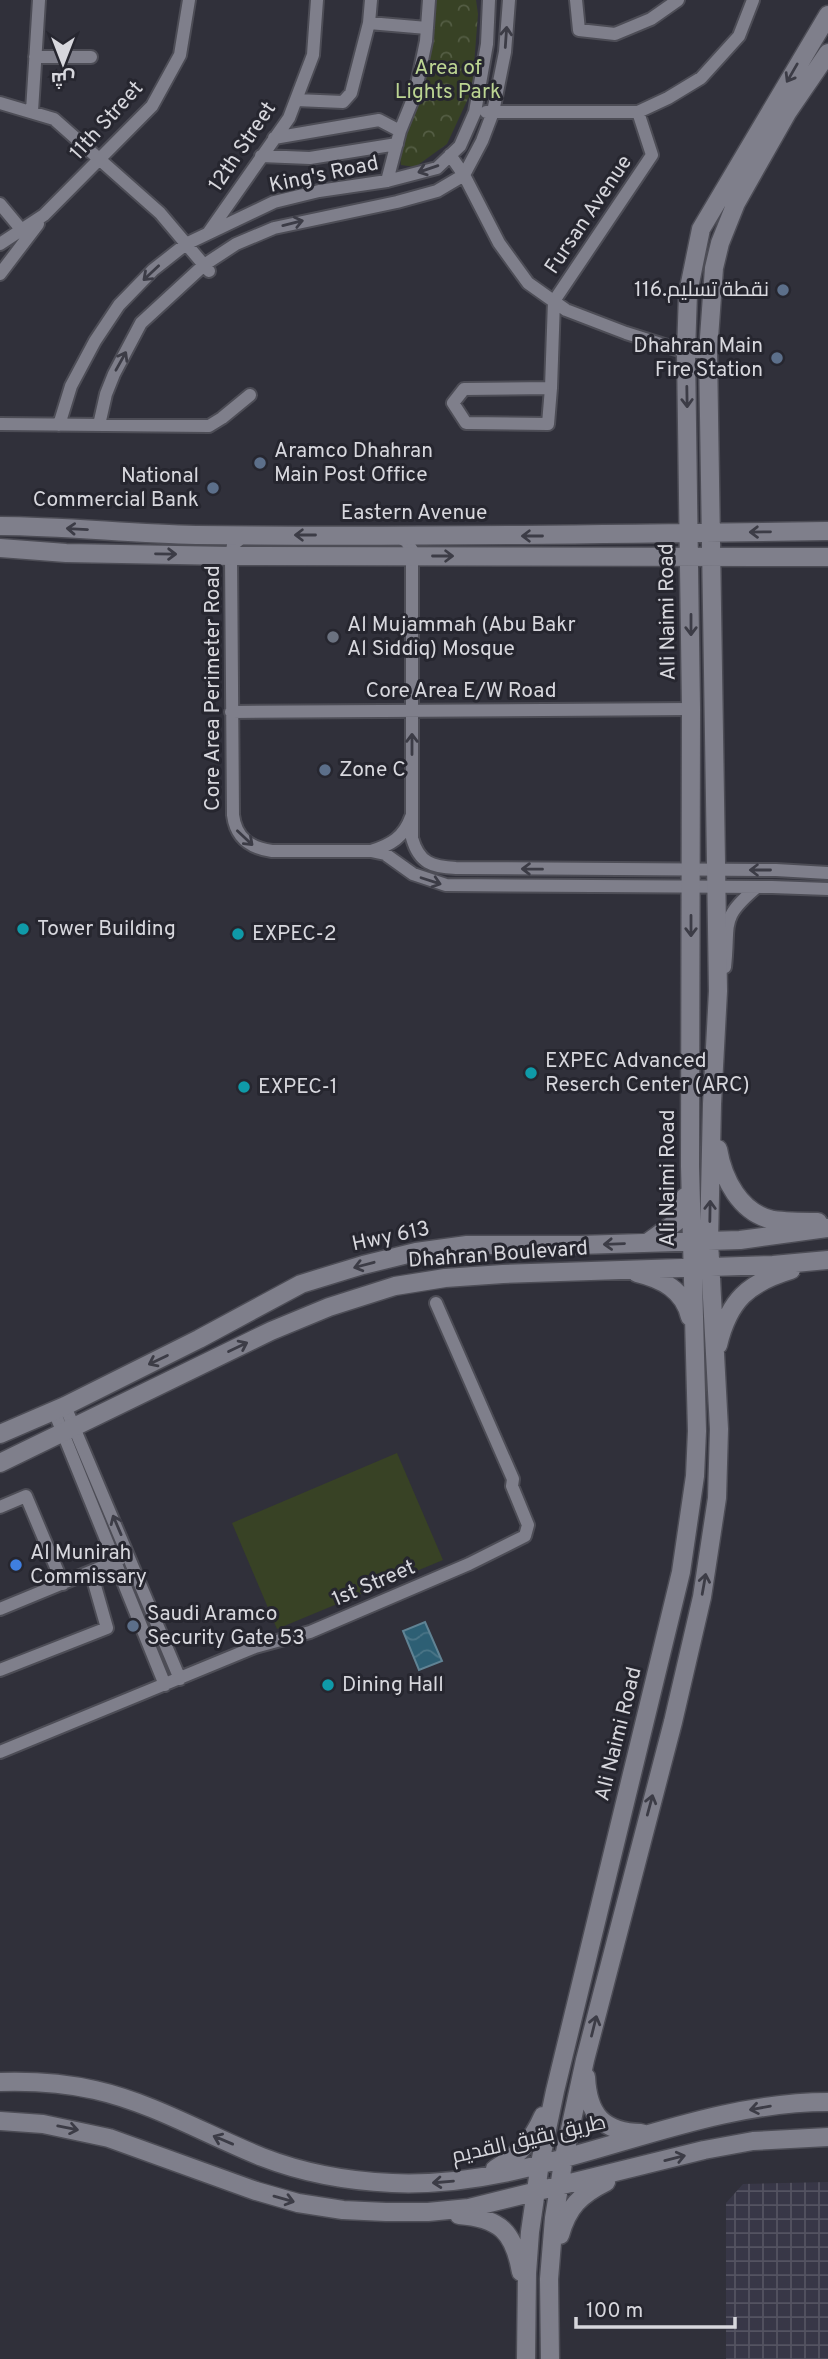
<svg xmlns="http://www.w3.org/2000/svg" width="828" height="2359" viewBox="0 0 828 2359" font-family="Overpass,Cairo,sans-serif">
	<defs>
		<pattern id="industrial-grid" width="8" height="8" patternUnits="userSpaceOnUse" patternTransform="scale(1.75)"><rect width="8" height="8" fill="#383747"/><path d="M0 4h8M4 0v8" fill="none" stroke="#545361"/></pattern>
		<pattern id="park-crowns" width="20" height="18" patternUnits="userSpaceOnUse" patternTransform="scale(1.75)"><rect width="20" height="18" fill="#384225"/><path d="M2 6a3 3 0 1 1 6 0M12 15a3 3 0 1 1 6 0" fill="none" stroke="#545d44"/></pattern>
		<pattern id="water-waves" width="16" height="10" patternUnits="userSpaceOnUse" patternTransform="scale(1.75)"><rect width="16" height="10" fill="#2d5f74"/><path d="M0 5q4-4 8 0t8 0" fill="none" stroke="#4b7587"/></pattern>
	</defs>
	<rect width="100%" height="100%" fill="#30303a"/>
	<path fill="url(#industrial-grid)" d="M828 2182V2359H726V2203L743 2184Z"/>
	<path fill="#384225" d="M397 1453 443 1560 277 1629 232 1523Z"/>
	<path fill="url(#park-crowns)" d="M435 0H476L478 14 472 90 447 144 415 167 401 165 399 149Z"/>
	<path fill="url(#water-waves)" stroke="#608394" stroke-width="2" d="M425 1622 442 1661 419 1670 403 1631Z"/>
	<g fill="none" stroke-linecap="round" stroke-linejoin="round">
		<g stroke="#4d4d56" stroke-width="16">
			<path id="minor" d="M576 0 579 30 615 34 651 19 678 0
				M369 23 427 28
				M35 57H91
				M296 100 343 102 351 93 369 23 371 0
				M0 103 54 119 160 213 209 271
				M32 111 39 0
				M486 112H638L668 98 701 78 739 36 753 0
				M274 138 379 120 400 131
				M450 155 464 175 499 243 528 283 566 310 626 333 686 352H708
				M261 156 310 158 397 144
				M387 181 400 131 415 94 426 41 429 0
				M0 204 25 234
				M209 232 289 118 313 55 317 0
				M0 244 44 215 152 106 180 55 189 0
				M0 274 38 224
				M551 388 464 389 453 403 466 423 548 424 551 388 554 301 652 155 638 112
				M0 424 209 426 222 418 250 395
				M59 425 71 386 95 341 119 305 153 270 186 244 274 202 319 191 387 181 437 168 460 146 475 112 487 44 489 0
				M99 425 106 394 114 374 141 323 204 265 236 244 274 228 397 202 437 191 464 175 482 141 493 112 505 52 509 0
				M245 535 233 545 231 556 233 815C236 838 250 848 272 851H371L385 854 413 874 446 885 772 887 828 889
				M397 536 406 541 412 550V838C419 863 432 867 456 868L776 870 828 873
				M231 712 691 709
				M371 851C391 845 404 837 411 817
				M725 967C730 922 719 919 757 887
				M65 1406 180 1679
				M54 1411 165 1685
				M0 1507 26 1496 63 1584
				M0 1609 119 1560
				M0 1670 107 1628 91 1572
				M0 1752 255 1647 310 1632 469 1564 525 1536 528 1525 512 1486 513 1479 436 1303"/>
		</g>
		<g stroke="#4d4d56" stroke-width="21">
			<path id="secondary" d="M0 526C65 526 131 534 196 535 407 537 617 534 828 531
				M0 548 66 553 231 556 828 557
				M718 1149C723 1179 740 1213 773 1220 787 1222 803 1222 818 1222
				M647 1243 676 1222 685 1197
				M637 1273C662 1279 684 1290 690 1317
				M718 1345C729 1300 748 1283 791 1270
				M0 1434 65 1406 199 1339 301 1284 363 1265 416 1252 467 1245H579L740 1240 828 1228
				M0 1463 271 1331 329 1307 395 1286 445 1278 503 1274 773 1265 828 1260
				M586 2077C588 2115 603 2132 641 2133
				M0 2082C32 2081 64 2083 95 2090 153 2103 207 2135 262 2157 303 2173 348 2181 392 2183 542 2190 679 2102 828 2102
				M0 2121 43 2124 109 2138 256 2191 298 2203 343 2210 386 2212H428L469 2208 704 2150 753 2141 828 2137
				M495 2169C519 2155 532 2141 543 2116
				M459 2215C500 2218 514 2232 521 2272
				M560 2235C568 2207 580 2195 606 2182
				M526 2359 527 2273 530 2232 540 2163 555 2091 681 1572 695 1476 697 1431 690 1166 691 709 686 352 688 293 701 229 828 15
				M550 2359 549 2279 554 2218 564 2157 585 2060 673 1722 702 1597 717 1498 719 1429 709 1241 712 1104 718 991 708 352 714 268 720 243 736 203 787 113 828 53"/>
		</g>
		<use href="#minor" stroke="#7f7f8b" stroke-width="12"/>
		<use href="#secondary" stroke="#7f7f8b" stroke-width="18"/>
	</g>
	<defs><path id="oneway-shaft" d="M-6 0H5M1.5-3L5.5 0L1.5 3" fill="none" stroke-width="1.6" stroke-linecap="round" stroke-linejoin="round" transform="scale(1.75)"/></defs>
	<g stroke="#3c3c46">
		<use href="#oneway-shaft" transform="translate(506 37) rotate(-86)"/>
		<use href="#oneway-shaft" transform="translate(792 73) rotate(120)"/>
		<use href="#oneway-shaft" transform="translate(428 169) rotate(161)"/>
		<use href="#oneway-shaft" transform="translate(293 223) rotate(-14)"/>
		<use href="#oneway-shaft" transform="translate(151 273) rotate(137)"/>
		<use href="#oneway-shaft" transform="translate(121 361) rotate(-61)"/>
		<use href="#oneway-shaft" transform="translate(687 397) rotate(89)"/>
		<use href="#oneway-shaft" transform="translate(77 529) rotate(-177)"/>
		<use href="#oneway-shaft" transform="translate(760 532) rotate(179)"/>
		<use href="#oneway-shaft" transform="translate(305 535) rotate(-180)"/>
		<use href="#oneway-shaft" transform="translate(532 536) rotate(180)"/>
		<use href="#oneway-shaft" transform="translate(166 554) rotate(1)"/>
		<use href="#oneway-shaft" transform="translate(443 556)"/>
		<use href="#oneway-shaft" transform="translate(691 625) rotate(90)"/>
		<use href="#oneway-shaft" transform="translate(412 744) rotate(-90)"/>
		<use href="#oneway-shaft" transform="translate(245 838) rotate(43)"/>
		<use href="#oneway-shaft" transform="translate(532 869) rotate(-179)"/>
		<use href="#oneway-shaft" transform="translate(760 870) rotate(-180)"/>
		<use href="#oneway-shaft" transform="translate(431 881) rotate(18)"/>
		<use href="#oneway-shaft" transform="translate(691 926) rotate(90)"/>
		<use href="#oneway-shaft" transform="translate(710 1211) rotate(-89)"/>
		<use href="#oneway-shaft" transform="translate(614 1244) rotate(178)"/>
		<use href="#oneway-shaft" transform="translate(364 1265) rotate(165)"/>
		<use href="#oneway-shaft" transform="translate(238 1347) rotate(-26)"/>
		<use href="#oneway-shaft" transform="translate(158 1360) rotate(154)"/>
		<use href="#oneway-shaft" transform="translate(117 1525) rotate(-113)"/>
		<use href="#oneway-shaft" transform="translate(704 1584) rotate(-80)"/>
		<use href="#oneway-shaft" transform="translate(650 1805) rotate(-75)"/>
		<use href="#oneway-shaft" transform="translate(594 2026) rotate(-76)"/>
		<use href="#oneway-shaft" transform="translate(760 2108) rotate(170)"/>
		<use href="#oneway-shaft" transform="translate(68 2128) rotate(11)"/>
		<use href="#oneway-shaft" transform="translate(223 2140) rotate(-157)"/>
		<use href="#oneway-shaft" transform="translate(675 2158) rotate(-14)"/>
		<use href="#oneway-shaft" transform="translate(443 2182) rotate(175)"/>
		<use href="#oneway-shaft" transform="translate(284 2199) rotate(16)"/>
	</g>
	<g fill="#5c6f8a" stroke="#26262f" stroke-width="2.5">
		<circle cx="783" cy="290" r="7"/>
		<circle cx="777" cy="358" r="7"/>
		<circle cx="260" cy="463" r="7"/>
		<circle cx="213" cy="488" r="7"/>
		<circle cx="325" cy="770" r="7"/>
		<circle cx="133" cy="1626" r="7"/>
	</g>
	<circle fill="#6b7280" stroke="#26262f" stroke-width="2.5" cx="333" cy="637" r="7"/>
	<g fill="#0f9aa8" stroke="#26262f" stroke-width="2.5">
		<circle cx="23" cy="929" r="7"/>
		<circle cx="238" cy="934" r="7"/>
		<circle cx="531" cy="1073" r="7"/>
		<circle cx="244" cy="1087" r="7"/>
		<circle cx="328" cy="1685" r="7"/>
	</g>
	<circle fill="#3f7fe0" stroke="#26262f" stroke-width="2.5" cx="16" cy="1565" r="7"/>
	<g text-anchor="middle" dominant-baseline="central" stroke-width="6" stroke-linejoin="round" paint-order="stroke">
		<g font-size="21" fill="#bcd592" stroke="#26262f">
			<text x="448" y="68">Area of<tspan x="448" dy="24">Lights Park</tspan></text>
		</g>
		<g font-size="21" fill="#d7d7dd" stroke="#26262f">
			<text transform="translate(107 121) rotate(-48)">11th Street</text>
			<text transform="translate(243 147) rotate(-56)">12th Street</text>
			<text transform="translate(324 175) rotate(-12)">King's Road</text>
			<text transform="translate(589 215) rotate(-56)">Fursan Avenue</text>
			<text x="414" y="513">Eastern Avenue</text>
			<text transform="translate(668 612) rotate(-91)">Ali Naimi Road</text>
			<text transform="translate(213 688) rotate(-90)">Core Area Perimeter Road</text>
			<text x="461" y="691">Core Area E/W Road</text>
			<text transform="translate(668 1178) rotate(-90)">Ali Naimi Road</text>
			<text transform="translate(391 1237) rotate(-12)">Hwy 613</text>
			<text transform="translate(498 1255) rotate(-4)">Dhahran Boulevard</text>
			<text transform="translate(374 1584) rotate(-23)">1st Street</text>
			<text transform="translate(619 1734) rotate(-76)">Ali Naimi Road</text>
			<text transform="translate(529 2140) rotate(-13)">طريق بقيق القديم</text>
		</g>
		<g font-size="21" fill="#d7d7dd" stroke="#26262f" text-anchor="start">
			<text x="769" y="290" text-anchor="end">نقطة تسليم.116</text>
			<text x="763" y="346" text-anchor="end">Dhahran Main<tspan x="763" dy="24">Fire Station</tspan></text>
			<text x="274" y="451">Aramco Dhahran<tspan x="274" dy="24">Main Post Office</tspan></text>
			<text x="199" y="476" text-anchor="end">National<tspan x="199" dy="24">Commercial Bank</tspan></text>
			<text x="347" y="625">Al Mujammah (Abu Bakr<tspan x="347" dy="24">Al Siddiq) Mosque</tspan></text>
			<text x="339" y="770">Zone C</text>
			<text x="37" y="929">Tower Building</text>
			<text x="252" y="934">EXPEC-2</text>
			<text x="545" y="1061">EXPEC Advanced<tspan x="545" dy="24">Reserch Center (ARC)</tspan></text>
			<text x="258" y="1087">EXPEC-1</text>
			<text x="30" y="1553">Al Munirah<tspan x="30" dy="24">Commissary</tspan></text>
			<text x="147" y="1614">Saudi Aramco<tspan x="147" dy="24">Security Gate 53</tspan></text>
			<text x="342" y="1685">Dining Hall</text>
		</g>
	</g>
	<g transform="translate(63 63) rotate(180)" stroke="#26262f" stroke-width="5" paint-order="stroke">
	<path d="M0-5L12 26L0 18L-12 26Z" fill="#d7d7dd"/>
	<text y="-10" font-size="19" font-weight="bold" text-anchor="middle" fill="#d7d7dd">ش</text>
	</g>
	<path d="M576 2317v10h159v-10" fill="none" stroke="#d7d7dd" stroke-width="3.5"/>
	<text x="586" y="2317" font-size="21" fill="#d7d7dd" stroke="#26262f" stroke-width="5" paint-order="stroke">100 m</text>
</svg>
